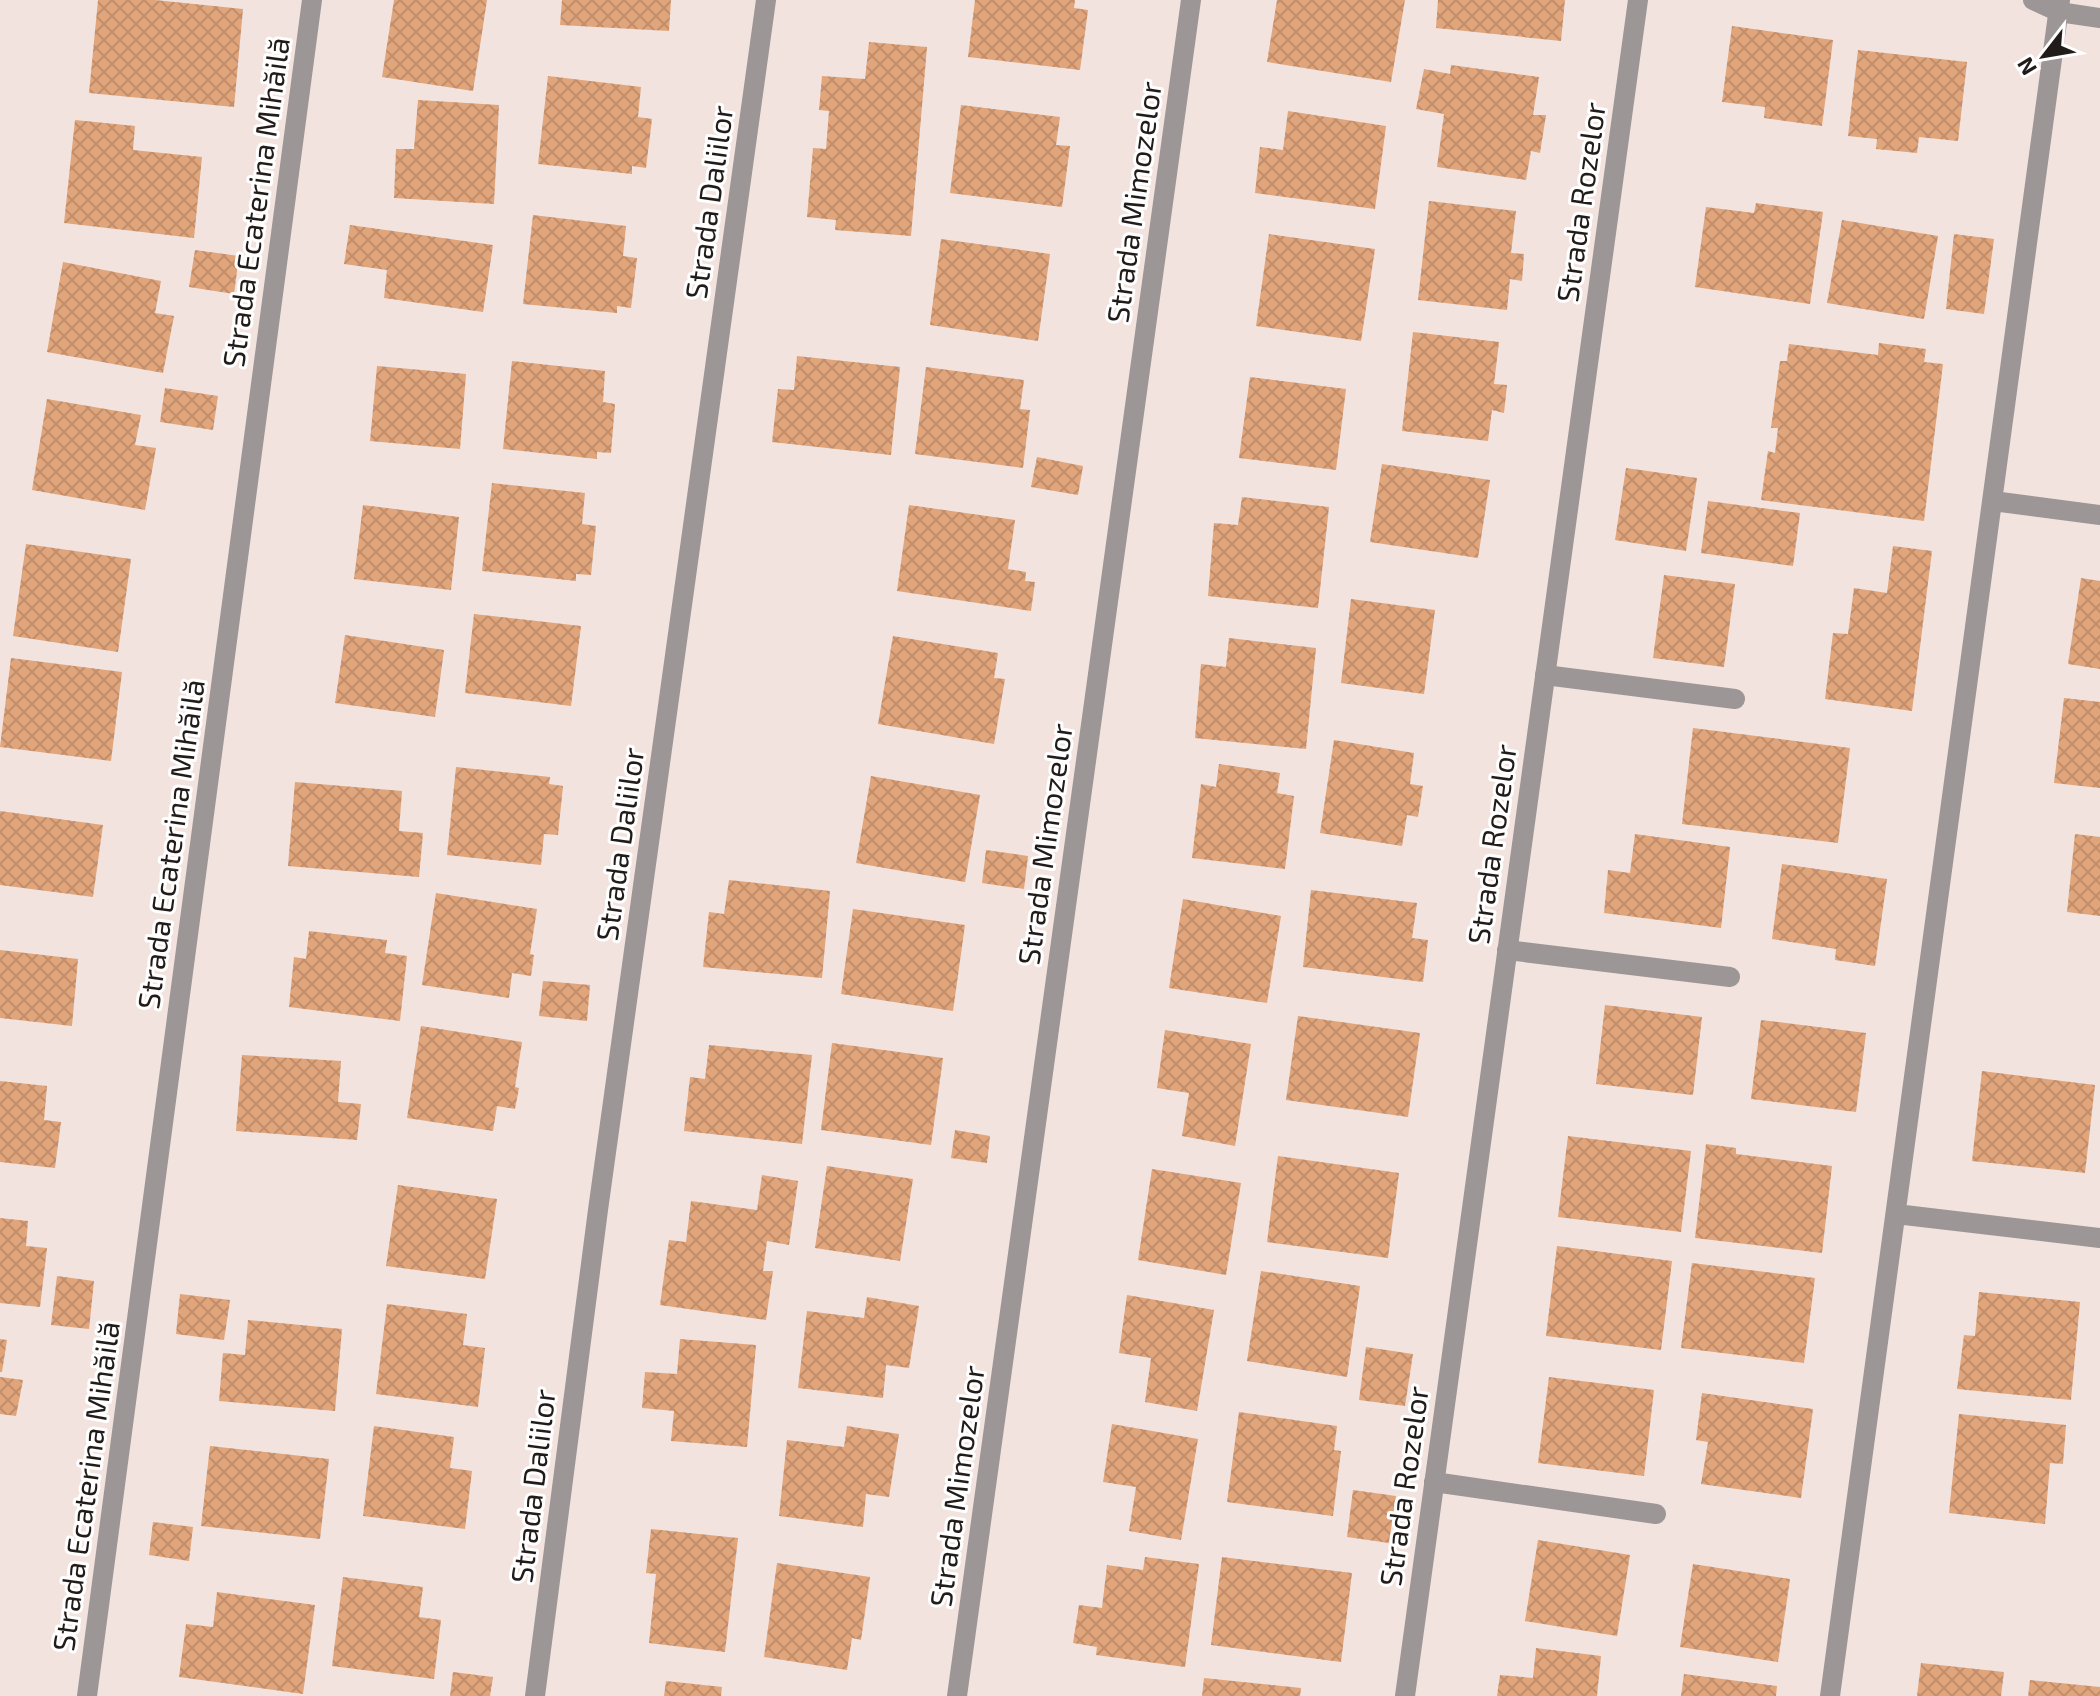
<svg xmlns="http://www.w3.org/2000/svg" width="2100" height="1696" viewBox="0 0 2100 1696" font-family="'Exo 2',sans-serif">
	<defs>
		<pattern id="building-cross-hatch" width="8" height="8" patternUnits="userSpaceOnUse" patternTransform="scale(2)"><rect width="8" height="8" fill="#e1a57b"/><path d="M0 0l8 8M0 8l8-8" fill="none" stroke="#c18d6a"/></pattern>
	</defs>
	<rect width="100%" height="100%" fill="#f3e3de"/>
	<path fill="url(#building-cross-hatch)" d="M98 0H155L243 9 234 107 89 93Z
		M394 0H487L473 91 382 77Z
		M562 0H671L669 31 560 25Z
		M975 0H1075L1074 8 1088 10 1080 70 968 57Z
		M1277 0H1405L1391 82 1267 62Z
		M1438 0H1565L1561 41 1436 28Z
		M1732 26 1833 40 1822 126 1764 118 1765 107 1722 102Z
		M869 42 927 47 911 236 835 230 836 220 807 217 813 148 826 149 829 111 819 110 822 76 865 79Z
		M1858 50 1967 62 1958 141 1919 137 1917 153 1876 149 1877 139 1848 136Z
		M1451 65 1539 77 1533 115H1546L1540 153 1531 151 1526 180 1437 167 1444 114 1416 109 1424 69 1450 74Z
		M548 76 641 87 638 117 652 119 646 168 632 166V174L538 164Z
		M418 100 499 105 494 204 394 198 396 149H414Z
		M961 105 1060 117 1056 145 1070 146 1062 207 950 193Z
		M1288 111 1386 126 1375 209 1255 193 1260 147 1283 150Z
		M75 120 135 126 133 150 202 157 194 238 64 223Z
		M1429 201 1516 211 1511 253 1524 254 1522 281 1510 279 1507 310 1418 300Z
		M1756 203 1823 212 1810 304 1695 287 1706 207 1754 213Z
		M533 215 626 226 623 256 637 258 631 308 617 306V313L523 304Z
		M1842 220 1938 236 1924 319 1827 303Z
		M350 225 493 245 483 312 384 298 387 270 344 264Z
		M1269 234 1375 249 1361 341 1256 326Z
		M1954 234 1994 239 1984 314 1946 309Z
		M941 239 1050 254 1038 341 930 325Z
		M195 250 239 256 234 294 189 287Z
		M63 262 161 281 155 313 174 316 163 373 47 352Z
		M1413 332 1499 342 1494 384 1507 385 1504 413 1492 410 1488 441 1402 431Z
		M1879 343 1926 349 1924 362 1943 364 1924 521 1761 500 1768 451 1775 453 1778 428H1771L1780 361H1787L1789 344 1878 355Z
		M797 356 900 367 891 455 772 442 778 389 794 390Z
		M512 361 605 371 603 402 615 404 611 453 597 452V459L503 449Z
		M377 366 466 374 460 449 370 441Z
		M926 367 1024 380 1020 409 1030 410 1023 468 915 454Z
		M1250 377 1346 389 1336 470 1239 458Z
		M165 388 218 396 213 430 160 422Z
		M47 399 141 415 135 445 156 448 145 510 32 490Z
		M1037 457 1083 466 1078 495 1031 487Z
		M1382 464 1490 480 1478 558 1370 542Z
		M1626 468 1697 478 1686 551 1615 540Z
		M492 483 585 493 582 524 596 526 591 575 576 574V581L482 571Z
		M1242 497 1329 507 1318 608 1208 596 1214 523 1238 525Z
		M1708 501 1800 513 1793 566 1701 553Z
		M363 505 459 517 451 590 354 579Z
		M909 505 1015 520 1008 569 1026 572 1025 581 1035 582 1031 611 897 591Z
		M26 544 131 559 118 652 13 636Z
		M1893 546 1932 551 1912 711 1825 699 1833 633 1848 634 1854 588 1887 593Z
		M1664 575 1735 584 1724 667 1653 658Z
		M2081 578 2100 581V669L2068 664Z
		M1351 599 1435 610 1424 694 1341 683Z
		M474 614 581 626 571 706 465 693Z
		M345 635 444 650 435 717 335 703Z
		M893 636 998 653 994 678 1005 679 994 744 878 724Z
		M1229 638 1316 648 1306 749 1195 738 1201 664 1226 667Z
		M11 658 122 672 111 761 0 747Z
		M2064 698 2100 702V788L2054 783Z
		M1693 728 1850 748 1838 843 1682 824Z
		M1334 740 1414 753 1410 784 1423 786 1418 817 1407 815 1402 846 1320 833Z
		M1219 764 1280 773 1277 793 1294 796 1285 869 1192 858 1201 784 1216 787Z
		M456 767 550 777 549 784 563 786 558 835 544 834 541 865 447 855Z
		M871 776 980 795 965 882 856 863Z
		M295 782 402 791 399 831 423 833 419 877 288 866Z
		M0 811 103 825 93 897 0 885Z
		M1635 834 1730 847 1721 928 1604 913 1608 870 1630 873Z
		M2075 834 2100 837V916L2067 912Z
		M986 850 1028 856 1024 889 982 883Z
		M1782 864 1887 879 1875 966 1835 960 1836 949 1772 939Z
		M729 880 830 891 822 978 703 967 709 912 724 914Z
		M1311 890 1417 903 1412 938 1428 940 1423 982 1303 967Z
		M436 893 537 909 530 954 534 955 531 976 512 973 509 998 422 985Z
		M1183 899 1281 916 1267 1003 1169 988Z
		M853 909 965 925 953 1011 841 994Z
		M309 931 387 940 385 953 407 956 400 1021 289 1007 294 957 306 959Z
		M0 950 78 959 72 1026 0 1018Z
		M543 981 590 985 587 1021 539 1016Z
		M1605 1005 1702 1017 1693 1095 1596 1084Z
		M1298 1016 1420 1033 1408 1117 1286 1100Z
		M1761 1020 1866 1033 1856 1112 1751 1099Z
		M421 1026 522 1042 515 1087 519 1088 515 1109 497 1106 493 1131 407 1118Z
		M1165 1030 1251 1044 1235 1146 1182 1136 1189 1093 1157 1088Z
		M832 1043 943 1058 931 1145 821 1130Z
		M709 1045 812 1055 802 1144 684 1131 690 1077 705 1079Z
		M242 1055 341 1061 338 1102 361 1104 357 1140 236 1131Z
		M1982 1071 2095 1085 2085 1173 1972 1161Z
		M0 1081 47 1086 44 1120 61 1122 55 1168 0 1162Z
		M955 1130 990 1136 987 1163 951 1158Z
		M1568 1136 1691 1151 1681 1232 1558 1217Z
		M1706 1144 1736 1148V1154L1832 1166 1822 1253 1695 1238Z
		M1278 1156 1399 1173 1388 1258 1267 1242Z
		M827 1166 913 1179 900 1261 815 1248Z
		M1152 1169 1241 1183 1226 1275 1138 1260Z
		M762 1175 798 1181 789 1245 767 1241 763 1271H773L766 1320 660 1305 669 1240 686 1242 691 1201 757 1210Z
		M398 1185 497 1199 485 1279 386 1266Z
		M0 1218 28 1221 26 1246 47 1248 40 1307 0 1303Z
		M1557 1246 1672 1261 1661 1350 1546 1336Z
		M1692 1263 1815 1278 1804 1363 1681 1348Z
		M1261 1271 1360 1286 1347 1377 1247 1361Z
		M57 1276 94 1281 89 1329 51 1325Z
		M1979 1292 2080 1302 2071 1400 1957 1389 1964 1335 1975 1336Z
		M180 1294 230 1300 224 1340 176 1334Z
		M1127 1295 1214 1310 1197 1411 1145 1402 1151 1358 1119 1353Z
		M867 1297 919 1306 909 1368 886 1365 883 1398 798 1388 807 1311 864 1318Z
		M387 1304 467 1314 463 1345 485 1348 478 1407 376 1394Z
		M248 1320 342 1329 335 1411 219 1401 223 1353 245 1355Z
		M0 1339 7 1340 2 1372H0Z
		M680 1339 756 1345 747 1447 671 1441 674 1411 642 1408 645 1372 677 1374Z
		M1366 1347 1413 1354 1405 1406 1359 1400Z
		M0 1377 23 1380 16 1416 0 1414Z
		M1549 1377 1654 1390 1644 1476 1538 1463Z
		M1702 1393 1813 1409 1801 1498 1701 1484 1708 1442 1696 1440Z
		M1239 1412 1337 1426 1334 1450 1341 1451 1333 1516 1227 1502Z
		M1959 1414 2066 1425 2063 1464 2050 1463 2045 1524 1949 1513Z
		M1112 1424 1198 1439 1181 1540 1129 1531 1136 1487 1103 1482Z
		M374 1426 454 1437 450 1468 472 1471 465 1529 363 1516Z
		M847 1426 899 1434 889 1497 866 1494 863 1527 779 1516 787 1440 844 1447Z
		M210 1446 329 1459 320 1539 201 1526Z
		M1353 1490 1396 1496 1389 1543 1347 1537Z
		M153 1522 193 1527 189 1561 149 1555Z
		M651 1529 738 1538 725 1652 649 1643 656 1574 646 1573Z
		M1538 1540 1630 1555 1617 1636 1525 1621Z
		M1145 1557 1199 1564 1185 1667 1096 1655 1097 1647 1073 1643 1079 1605 1102 1608 1107 1565 1143 1570Z
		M1222 1557 1352 1573 1341 1662 1211 1645Z
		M777 1563 870 1577 861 1640 852 1638 847 1670 764 1657Z
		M1693 1564 1790 1579 1778 1662 1680 1647Z
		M343 1577 423 1587 419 1617 441 1620 434 1679 332 1666Z
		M217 1592 315 1605 303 1694 179 1677 186 1624 213 1627Z
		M1536 1648 1601 1656 1597 1696H1497L1500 1675 1533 1678Z
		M1921 1663 2004 1672 2001 1696H1917Z
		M453 1672 493 1677 490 1696H450Z
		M1684 1674 1777 1686 1776 1696H1681Z
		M1204 1678 1301 1688 1300 1696H1202Z
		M2030 1680 2100 1687V1696H2028Z
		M666 1681 722 1687 721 1696H664Z"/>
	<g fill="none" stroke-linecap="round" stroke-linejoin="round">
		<path stroke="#9d9696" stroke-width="20" d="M1545 675 1735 699
			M1507 950 1730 977
			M1434 1482 1656 1514"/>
		<path stroke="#9d9696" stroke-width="20" d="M2033 0 2059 12 2100 18
			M1993 501 2100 515
			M1896 1214 2100 1238
			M87 1696 312 0
			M535 1696 598 1210 766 0
			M957 1696 1191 0
			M1405 1696 1638 0
			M1830 1696 2060 0"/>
	</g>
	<g text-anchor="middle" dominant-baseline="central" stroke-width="6" stroke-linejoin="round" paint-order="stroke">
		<g font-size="30" fill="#211c1a" stroke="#fff">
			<text transform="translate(255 202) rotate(-82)">Strada Ecaterina Mihăilă</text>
			<text transform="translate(708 202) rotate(-82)">Strada Daliilor</text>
			<text transform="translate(1133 202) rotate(-82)">Strada Mimozelor</text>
			<text transform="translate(1580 202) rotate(-82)">Strada Rozelor</text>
			<text transform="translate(170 844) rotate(-82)">Strada Ecaterina Mihăilă</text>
			<text transform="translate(619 844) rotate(-82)">Strada Daliilor</text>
			<text transform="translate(1044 844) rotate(-82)">Strada Mimozelor</text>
			<text transform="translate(1491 844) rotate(-82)">Strada Rozelor</text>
			<text transform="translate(85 1486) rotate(-82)">Strada Ecaterina Mihăilă</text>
			<text transform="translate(532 1486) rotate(-83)">Strada Daliilor</text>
			<text transform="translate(956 1486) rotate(-82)">Strada Mimozelor</text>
			<text transform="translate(1403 1486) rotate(-82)">Strada Rozelor</text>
		</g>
	</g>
	<g transform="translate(2044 56) rotate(239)" stroke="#ffffff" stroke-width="6" paint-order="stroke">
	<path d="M0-6L14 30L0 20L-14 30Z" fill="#211c1a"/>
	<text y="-12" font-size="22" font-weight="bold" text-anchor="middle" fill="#211c1a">N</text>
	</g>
</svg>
